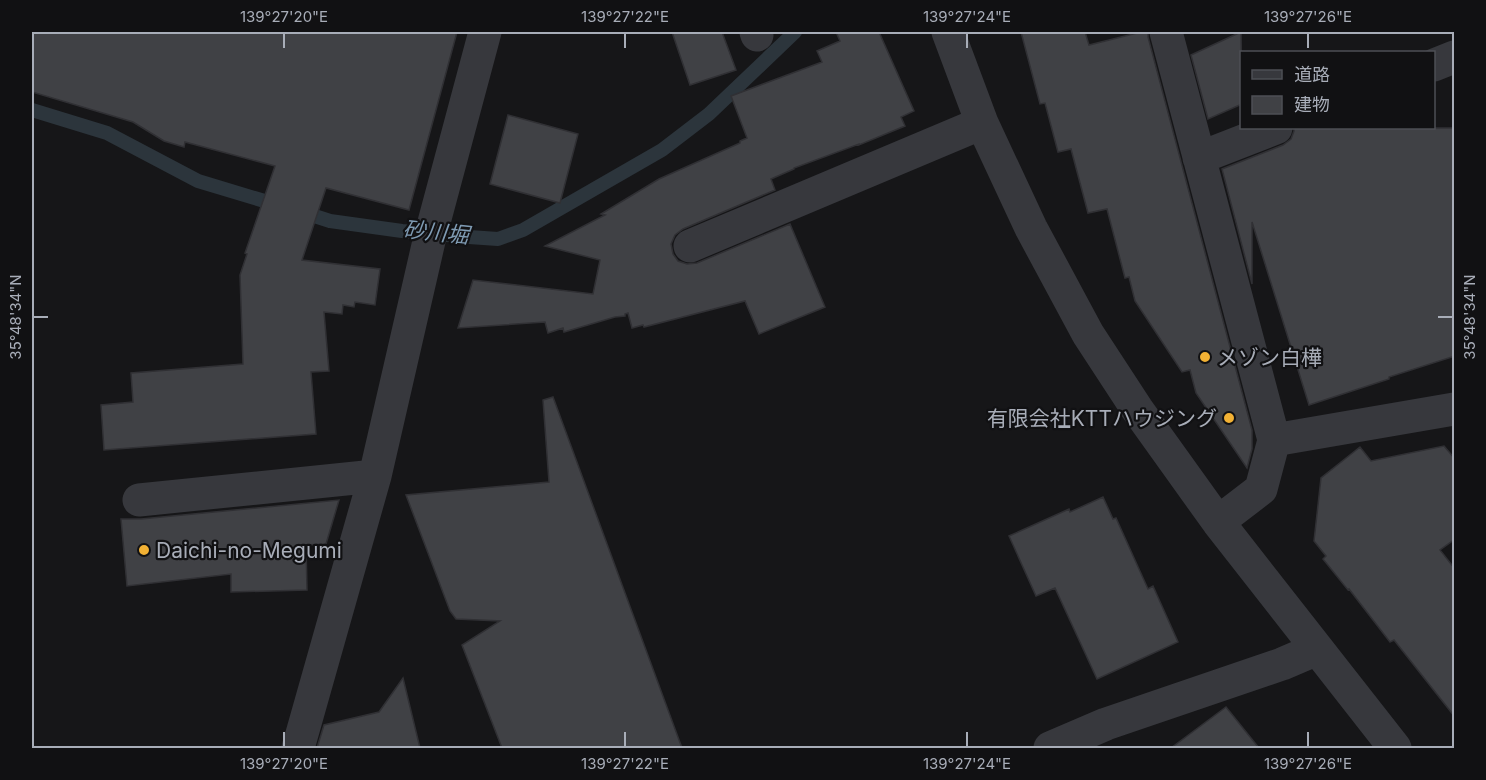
<svg xmlns="http://www.w3.org/2000/svg" width="1486" height="780" viewBox="0 0 1486 780" font-family="Inter,'Noto Sans JP',sans-serif">
	<rect width="100%" height="100%" fill="#161618"/>
	<g fill="none" stroke-linecap="round" stroke-linejoin="round">
		<path stroke="#2c353c" stroke-width="14" d="M32 110 107 133 198 181 281 206
			M299 211 330 221 402 231 469 237 498 239 523 230 662 150 709 114 795 32"/>
	</g>
	<path fill="#404145" stroke="#303034" stroke-width="1.5" d="M32 32H457L409 210 326 188 302 260 380 269 375 305 355 302 354 307 343 305 342 314 324 312 329 371 311 372 316 434 104 450 101 405 133 402 131 373 243 364 240 275 247 254 245 253 275 166 185 142 184 147 164 141 133 122 32 92Z
		M672 32H722L736 70 690 85Z
		M836 32H879L914 111 901 117 905 126 859 145V144L794 168V169L771 179 775 190 683 229 675 235 671 244 673 254 678 261 687 264 697 263 790 224 825 307 759 334 745 301 644 327 643 325 632 328 628 313 625 314V316L615 317 564 332 563 328 548 333 545 322 458 328 473 280 593 294 600 260 545 246 605 215 601 214 659 179 740 143V141L747 138 731 96 822 62 817 51 840 41Z
		M1021 32H1085L1089 45 1141 32H1148V37L1252 430V449L1247 468 1196 393 1190 370 1182 372 1135 301 1129 277 1125 278 1107 209 1088 213 1071 149 1058 152 1045 103 1040 104Z
		M1241 32 1242 104 1208 119 1191 55Z
		M508 115 578 134 560 203 490 184Z
		M1294 128H1455V356L1389 377V379L1309 405 1252 222V284L1222 169 1283 145 1291 139 1294 131Z
		M553 397 682 748H502L462 645 500 621 456 619 450 611 406 495 549 482 543 400Z
		M1444 446 1455 459V539L1440 550 1455 569V717L1394 640 1390 642 1349 589 1348 590 1323 559 1326 556 1314 541 1321 478 1360 447 1371 461Z
		M1103 497 1113 519 1116 518 1148 589 1153 586 1178 642 1097 679 1055 588 1036 596 1009 536 1069 509 1070 512Z
		M339 500 326 544 306 545 307 590 231 592V574L127 586 121 519H141Z
		M403 678 420 748H317L324 725 379 712Z
		M1226 707 1259 748H1171Z"/>
	<g fill="none" stroke-linecap="round" stroke-linejoin="round">
		<path stroke="#37383d" stroke-width="33" d="M756 32 757 35
			M948 32 982 123 1031 228 1088 334 1137 409 1218 522 1395 748
			M1166 32 1274 440 1261 489 1218 522
			M1434 65 1454 57
			M1199 158 1276 128
			M690 246 982 123
			M1274 440 1454 409
			M139 500 375 476
			M298 748 375 476 429 241 485 32
			M1050 748 1106 724 1282 664 1317 649"/>
	</g>
	<path fill="none" stroke="#a8adb8" stroke-width="2" d="M284 33V48M625 33V48M967 33V48M1308 33V48M33 317H48M1438 317H1453M284 732V747M625 732V747M967 732V747M1308 732V747"/>
	<g fill="#f2b134" stroke="#111113" stroke-width="2">
		<circle cx="1205" cy="357" r="6"/>
		<circle cx="1229" cy="418" r="6"/>
		<circle cx="144" cy="550" r="6"/>
	</g>
	<g text-anchor="middle" dominant-baseline="central" stroke-width="4.5" stroke-linejoin="round" paint-order="stroke">
		<g font-size="21" fill="#a8adb8" stroke="#111113" text-anchor="start">
			<text x="1217" y="357">メゾン白樺</text>
			<text x="1217" y="418" text-anchor="end">有限会社KTTハウジング</text>
			<text x="156" y="550">Daichi-no-Megumi</text>
		</g>
		<g font-size="22" font-style="italic" fill="#7f9bb3" stroke="#111113">
			<text transform="translate(436 232) rotate(6)">砂川堀</text>
		</g>
	</g>
	<rect width="1486" height="780" fill="none" stroke="#111113" stroke-width="66"/>
	<rect x="1240" y="51" width="195" height="78" fill="#111113" stroke="#4d4f55" stroke-width="1.5"/>
	<rect x="1252" y="70" width="30" height="9" fill="#37383d" stroke="#4d4f55" stroke-width="1.5"/>
	<text x="1294" y="81" font-size="18" fill="#a8adb8">道路</text>
	<rect x="1252" y="96" width="30" height="18" fill="#404145" stroke="#4d4f55" stroke-width="1.5"/>
	<text x="1294" y="111" font-size="18" fill="#a8adb8">建物</text>
	<rect x="33" y="33" width="1420" height="714" fill="none" stroke="#a8adb8" stroke-width="2"/>
	<g font-size="15" text-anchor="middle" fill="#a8adb8">
		<text x="284" y="22">139°27'20"E</text>
		<text x="625" y="22">139°27'22"E</text>
		<text x="967" y="22">139°27'24"E</text>
		<text x="1308" y="22">139°27'26"E</text>
		<text transform="translate(16 317) rotate(-90)" y="5">35°48'34"N</text>
		<text transform="translate(1470 317) rotate(-90)" y="5">35°48'34"N</text>
		<text x="284" y="769">139°27'20"E</text>
		<text x="625" y="769">139°27'22"E</text>
		<text x="967" y="769">139°27'24"E</text>
		<text x="1308" y="769">139°27'26"E</text>
	</g>
</svg>
